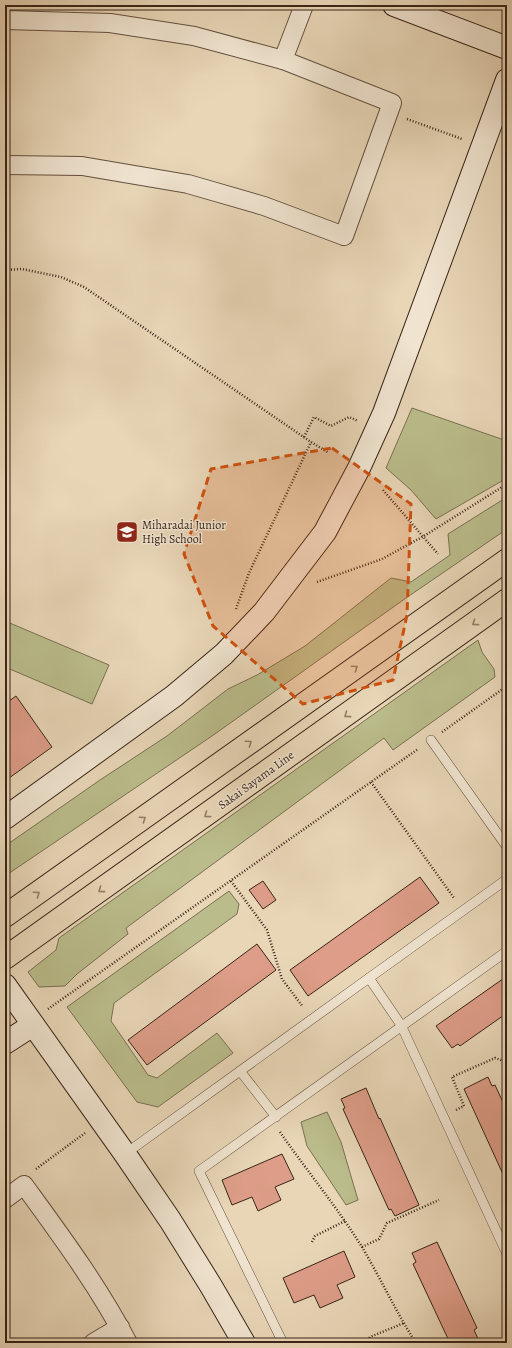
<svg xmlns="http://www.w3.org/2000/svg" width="512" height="1348" viewBox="0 0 512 1348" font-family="Alegreya,serif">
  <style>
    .green { fill: #babc8b; stroke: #7a7051 }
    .building { fill: #dd9d88; stroke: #392517 }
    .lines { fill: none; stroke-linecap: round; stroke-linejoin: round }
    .lane-casing { stroke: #65513f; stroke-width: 10 }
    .street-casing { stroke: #65513f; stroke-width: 20 }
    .secondary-casing { stroke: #392517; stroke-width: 24 }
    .primary-casing { stroke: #392517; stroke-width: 24 }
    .path { stroke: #392517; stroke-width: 2.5; stroke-dasharray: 1 2; stroke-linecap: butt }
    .lane { stroke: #f0e4d0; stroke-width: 9 }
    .street { stroke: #f0e4d0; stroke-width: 18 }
    .secondary { stroke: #f0e4d0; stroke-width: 22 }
    .primary { stroke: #e8d6b7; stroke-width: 22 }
    .oneway { stroke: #907e67 }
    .marked { fill: #ce510e; fill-opacity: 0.2; stroke: #ce510e; stroke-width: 3; stroke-dasharray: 8 5; stroke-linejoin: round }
    .labels { text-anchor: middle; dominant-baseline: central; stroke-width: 3; stroke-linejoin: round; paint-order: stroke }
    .poi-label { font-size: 12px; fill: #392517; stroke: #f0e4d0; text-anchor: start }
    .street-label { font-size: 12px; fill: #392517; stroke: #f0e4d0 }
  </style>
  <rect width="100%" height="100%" fill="#e8d6b7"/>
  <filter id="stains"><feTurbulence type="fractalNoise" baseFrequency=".005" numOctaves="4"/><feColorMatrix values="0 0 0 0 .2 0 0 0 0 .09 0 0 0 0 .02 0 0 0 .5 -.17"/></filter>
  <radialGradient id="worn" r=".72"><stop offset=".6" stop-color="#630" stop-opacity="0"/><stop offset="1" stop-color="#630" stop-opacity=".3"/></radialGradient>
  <g class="green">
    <path d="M412 408 507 441V478L436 519 411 490 386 468Z"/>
    <path d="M507 497V529L406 598 212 736 5 876V846L100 780 167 736 228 689 257 675 305 646 391 578 411 582 450 555 448 534Z"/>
    <path d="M5 621 109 665 92 704 5 667Z"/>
    <path d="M478 640 482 652 494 669 495 677 393 750 384 738 126 928 128 934 77 974 65 986 39 987 28 972 56 950 59 938Z"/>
    <path d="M229 891 239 904 237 914 114 1003 111 1021 148 1075 157 1078 217 1033 233 1053 158 1107 137 1102 67 1007Z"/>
    <path d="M327 1112 341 1142 358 1200 346 1205 307 1146 301 1122Z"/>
  </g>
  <g class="building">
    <path d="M16 696 52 747 5 781V704Z"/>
    <path d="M420 877 439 903 308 996 290 970Z"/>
    <path d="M263 881 276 900 263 909 249 890Z"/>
    <path d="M257 944 276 970 147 1065 128 1040Z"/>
    <path d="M507 976V1013L460 1046 458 1044 452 1048 436 1026Z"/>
    <path d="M488 1077 492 1086 495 1085 507 1111V1183L464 1089Z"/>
    <path d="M366 1088 379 1119 380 1118 419 1205 395 1216 391 1209 389 1210 343 1109 345 1108 341 1099Z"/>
    <path d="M282 1154 294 1179 275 1187 281 1200 258 1211 252 1197 232 1205 222 1180Z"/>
    <path d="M437 1242 477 1328 474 1330 480 1343H450L413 1264 416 1262 412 1253Z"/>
    <path d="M344 1251 355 1277 337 1285 343 1298 320 1308 314 1295 294 1303 283 1278Z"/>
  </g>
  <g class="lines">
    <g class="lane-casing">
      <g id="lane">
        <path d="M431 740 507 847"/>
        <path d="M369 978 401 1025 507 1254"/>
        <path d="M240 1071 276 1117"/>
        <path d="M125 1154 369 978 507 879"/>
        <path d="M283 1343 199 1171 507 951"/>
      </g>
    </g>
    <g class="street-casing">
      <g id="street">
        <path d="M5 20 110 23 194 36 283 60 392 103 344 236 264 206 188 184 82 166 5 165"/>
        <path d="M283 60 304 5"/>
        <path d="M5 1199 24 1185C61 1236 99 1287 128 1343"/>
        <path d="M93 1343 120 1327"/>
      </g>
    </g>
    <g class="secondary-casing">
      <g id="secondary">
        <path d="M394 5 507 48"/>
        <path d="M5 818 174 696 224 654 264 612 325 532 359 468 384 413 507 80"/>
        <path d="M5 985 125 1154 170 1220 211 1286 244 1343"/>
        <path d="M5 1043 33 1025"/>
      </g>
    </g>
    <g class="primary-casing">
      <g id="primary">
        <path d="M5 916 507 560"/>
        <path d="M5 958 507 600"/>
      </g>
    </g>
    <g class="path">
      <path d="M407 119 462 139"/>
      <path d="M5 270 22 269 61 277 84 287 311 442 329 453"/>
      <path d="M304 437 314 417 331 426 349 417 358 421"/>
      <path d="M383 490 438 554"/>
      <path d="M317 582 382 559 424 536 507 484"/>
      <path d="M236 609 249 573 311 442"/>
      <path d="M504 648 507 652"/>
      <path d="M442 732 507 686"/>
      <path d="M371 782 454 898"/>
      <path d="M231 881 267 930 282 979 303 1007"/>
      <path d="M48 1009 418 749"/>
      <path d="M456 1110 464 1106 452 1077 495 1058 507 1062"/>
      <path d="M280 1132C307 1171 337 1207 362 1247 381 1279 396 1312 416 1343"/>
      <path d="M36 1169 85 1133"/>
      <path d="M312 1242 315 1236 345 1221"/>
      <path d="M362 1247 379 1239 387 1223 439 1200"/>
      <path d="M366 1343 370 1337 404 1323"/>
    </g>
    <use href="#lane" class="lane"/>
    <use href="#street" class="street"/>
    <use href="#secondary" class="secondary"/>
    <use href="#primary" class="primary"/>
  </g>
  <defs><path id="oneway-chevron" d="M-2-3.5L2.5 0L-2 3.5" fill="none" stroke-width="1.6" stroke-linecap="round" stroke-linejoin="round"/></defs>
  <g class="oneway">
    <use href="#oneway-chevron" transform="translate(475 623) rotate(144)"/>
    <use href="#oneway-chevron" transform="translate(355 668) rotate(-35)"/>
    <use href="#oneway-chevron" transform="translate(347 715) rotate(144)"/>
    <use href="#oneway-chevron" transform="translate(249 743) rotate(-35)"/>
    <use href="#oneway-chevron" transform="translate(207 815) rotate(144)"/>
    <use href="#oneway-chevron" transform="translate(143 819) rotate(-35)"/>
    <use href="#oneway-chevron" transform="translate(101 890) rotate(144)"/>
    <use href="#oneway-chevron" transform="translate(37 894) rotate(-35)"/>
  </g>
  <path class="marked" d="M332 448 411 504 407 615 393 680 303 704 213 626 184 554 211 469Z"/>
  <defs>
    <g id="school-square" transform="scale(1.15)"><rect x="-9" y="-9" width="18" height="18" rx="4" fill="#8f2418" stroke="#f0e4d0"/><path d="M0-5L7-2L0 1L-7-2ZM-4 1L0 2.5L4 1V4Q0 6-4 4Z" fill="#fff"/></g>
  </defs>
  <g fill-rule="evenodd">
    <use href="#school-square" x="127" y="532"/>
  </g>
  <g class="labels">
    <g class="poi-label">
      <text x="142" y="525">Miharadai Junior<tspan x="142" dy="14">High School</tspan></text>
    </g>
    <g class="street-label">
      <text transform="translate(256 780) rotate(-36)">Sakai Sayama Line</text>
    </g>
  </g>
  <rect width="512" height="1348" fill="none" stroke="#e8d6b7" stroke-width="20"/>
  <rect x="6" y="6" width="500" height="1336" fill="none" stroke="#392517" stroke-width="2"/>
  <rect x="10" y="10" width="492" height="1328" fill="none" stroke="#392517"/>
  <rect width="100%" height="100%" filter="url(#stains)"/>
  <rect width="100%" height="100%" fill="url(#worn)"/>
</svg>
